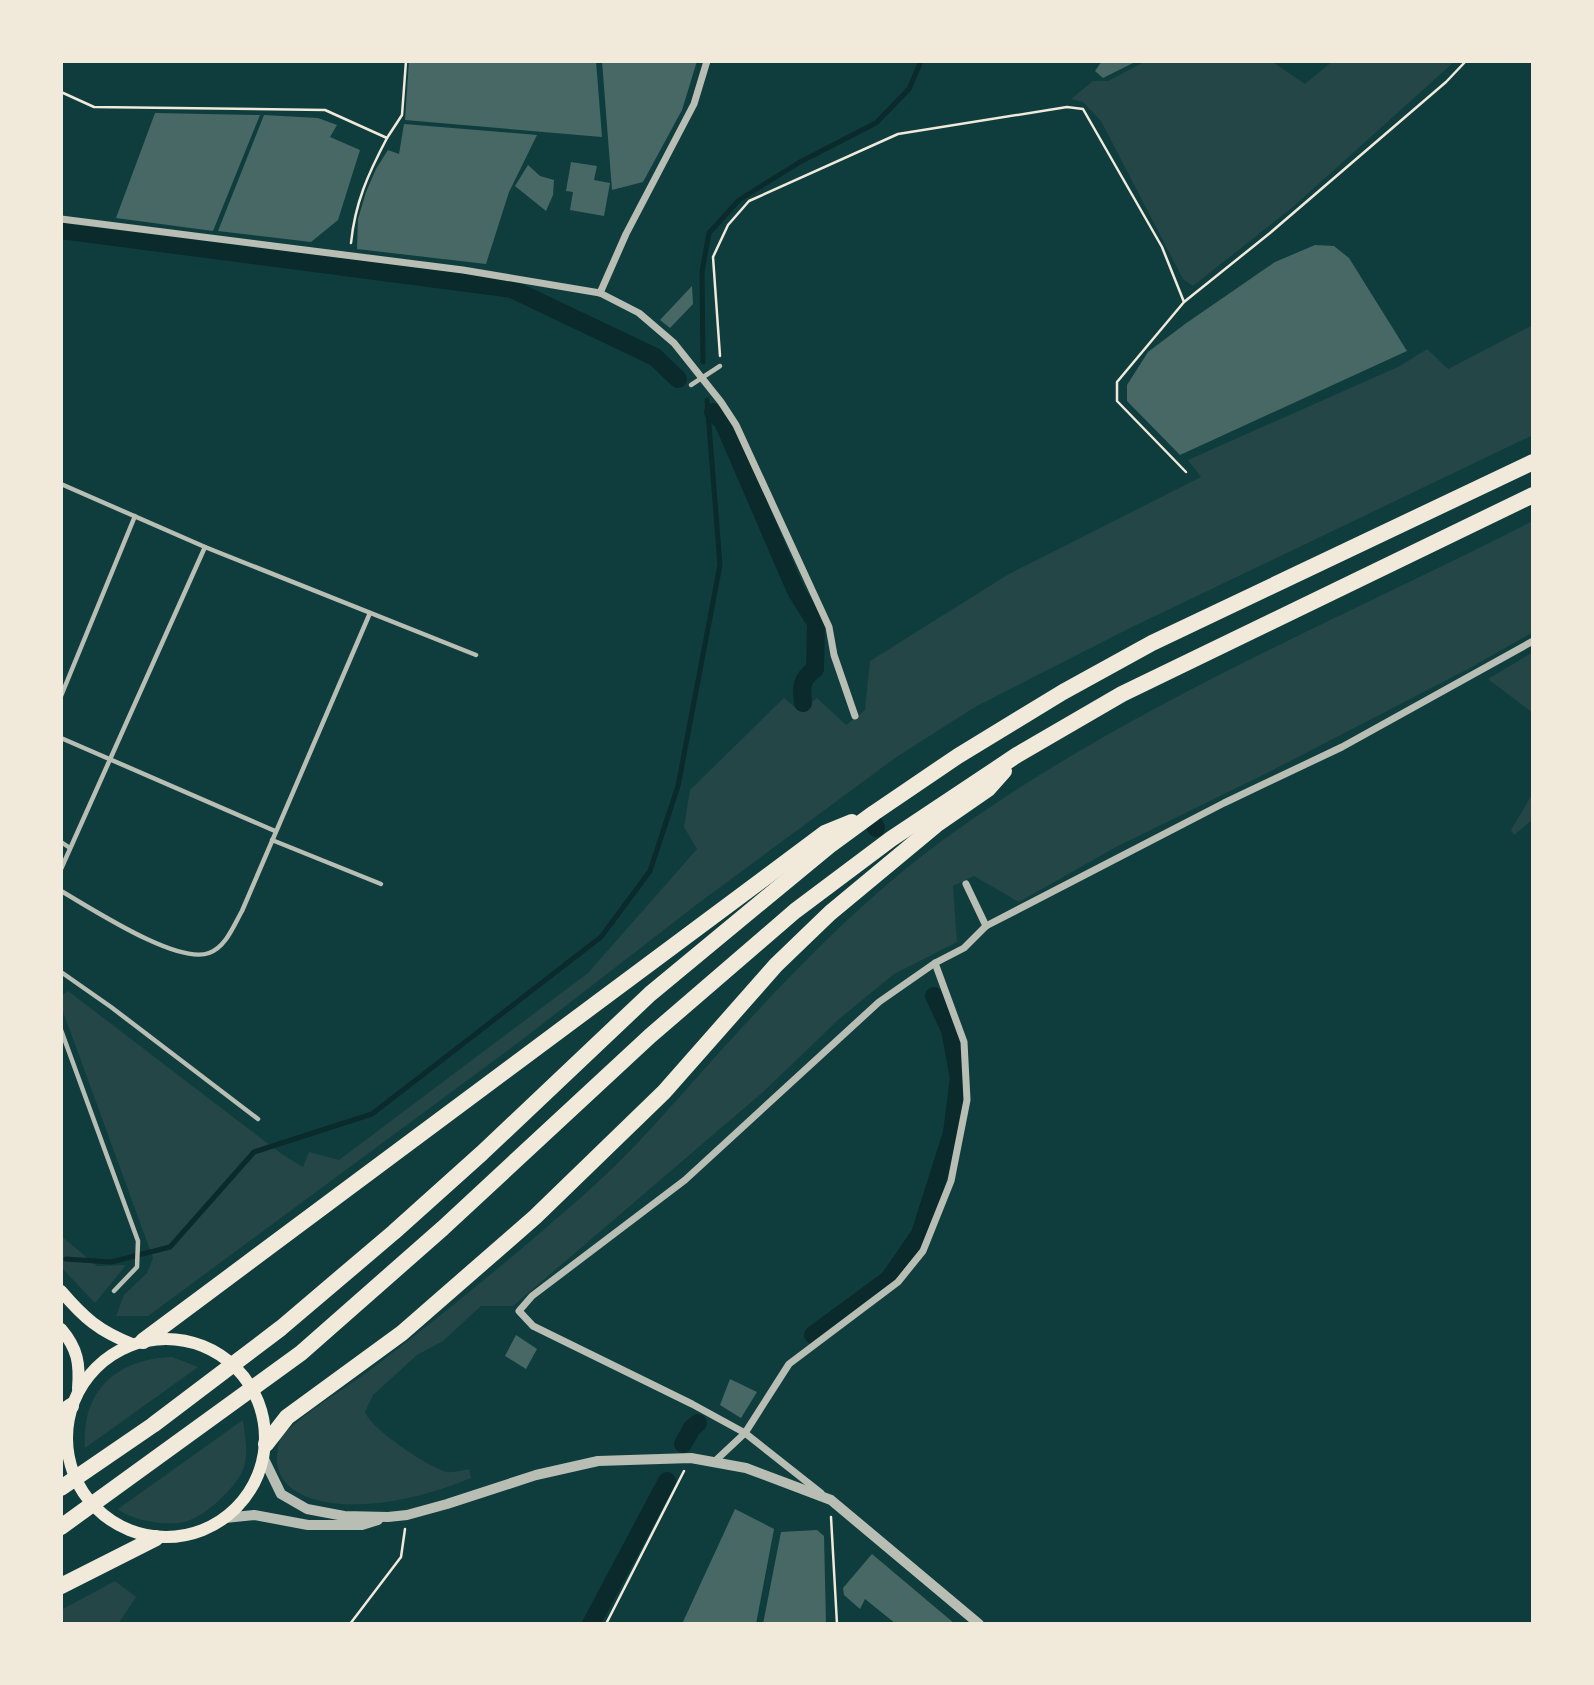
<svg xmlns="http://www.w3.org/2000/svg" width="1594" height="1685" viewBox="0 0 1594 1685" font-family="'PT Serif',serif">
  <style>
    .green { fill: #244646 }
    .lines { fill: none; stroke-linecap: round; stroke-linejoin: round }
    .stream { stroke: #0a2a2b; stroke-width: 5 }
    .canal { stroke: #0a2a2b; stroke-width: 18 }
    .building { fill: #486865 }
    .path { stroke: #f1e9da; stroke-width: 2.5 }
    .service { stroke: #b8beb3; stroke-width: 4.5 }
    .minor { stroke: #b8beb3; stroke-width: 7 }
    .tertiary { stroke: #b8beb3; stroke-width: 10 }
    .secondary { stroke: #f1e9da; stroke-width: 12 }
    .motorway { stroke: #f1e9da; stroke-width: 16 }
  </style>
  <rect width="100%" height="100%" fill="#0f3d3e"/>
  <g class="green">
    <path d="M1146 61H1275L1274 63 1305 84 1333 61H1455L1294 206 1193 286 1183 279 1101 121 1083 102 1071 99 1093 81H1108Z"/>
    <path d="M1533 325V435L1130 628 975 707 895 758 696 905 519 1042 148 1316H116L124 1295 147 1273 153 1258 61 1006V996L68 991 283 1155 303 1167 309 1152 339 1160 588 973 697 849 684 827 690 790 784 698 799 711 817 698 846 725 865 710 870 661 1009 574 1201 477 1188 460 1400 366 1427 349 1448 369Z"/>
    <path d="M1533 521V632L1468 669 1269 772 1116 847 1019 902 974 876 953 886 957 942 894 974 839 1019 763 1092 513 1306H481L443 1341 417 1355 373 1395 365 1412C371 1429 428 1467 447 1472 453 1473 463 1470 469 1469L471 1478C437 1492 402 1502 365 1504 335 1506 280 1501 277 1461 277 1454 278 1441 282 1435 286 1430 292 1427 296 1423 319 1403 346 1388 370 1370 423 1330 475 1288 526 1245 560 1216 595 1186 627 1154 665 1115 700 1073 737 1033 804 960 876 887 957 830 1135 703 1339 620 1533 521Z"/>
    <path d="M1533 652V713L1488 679Z"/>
    <path d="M1533 793V819L1514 835 1511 830Z"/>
    <path d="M61 1236 97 1266 126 1265 95 1303 61 1267Z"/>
    <path d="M172 1357 198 1367 85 1448C81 1390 117 1359 172 1357Z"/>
    <path d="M243 1420C245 1437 250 1458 241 1474 233 1489 207 1514 190 1520 173 1528 132 1521 118 1509Z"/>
    <path d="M115 1581 136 1597 118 1624H61V1610Z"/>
  </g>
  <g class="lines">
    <g class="stream">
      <path d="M703 362 702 272 709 233 739 200 800 162 876 123 909 89 921 61"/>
      <path d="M66 1259 111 1262 170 1247 254 1152 372 1114 601 937 650 871 678 786 720 565 707 400"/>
    </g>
    <g class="canal">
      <path d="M61 230 512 289 655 357 678 379"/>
      <path d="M713 412 723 422 796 591 816 623 815 669C801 679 801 687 803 703"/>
      <path d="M875 825 876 828"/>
      <path d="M813 1335 889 1279 920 1234 952 1133 959 1078 950 1030 934 996"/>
      <path d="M683 1444 692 1428 698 1423"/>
      <path d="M591 1624 667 1481"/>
    </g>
  </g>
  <g class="building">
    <path d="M409 61H596L602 137 405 120Z"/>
    <path d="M602 61H697L682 110 643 182 612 190Z"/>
    <path d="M1102 61H1137L1103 78 1095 71Z"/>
    <path d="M155 113 260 115 213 231 116 218Z"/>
    <path d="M264 115 318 118 337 125 330 137 360 150 338 220 311 242 218 231Z"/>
    <path d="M404 124 537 135 509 192 486 264 357 249 358 219 366 192 376 169 388 150 399 154Z"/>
    <path d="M571 162 597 166 594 180 610 183 604 216 570 210 573 192 566 191Z"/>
    <path d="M528 165 540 176 554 180 553 195 546 211 515 186Z"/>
    <path d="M1315 245 1334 246 1349 258 1407 351 1180 455 1127 401V385L1148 352 1185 324 1275 262Z"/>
    <path d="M692 286 693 304 670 328 660 320Z"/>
    <path d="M516 1335 537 1349 526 1369 505 1356Z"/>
    <path d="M730 1379 757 1392 741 1418 720 1405Z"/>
    <path d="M735 1509 774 1529 756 1624H682Z"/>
    <path d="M817 1530 824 1536 826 1624H763L781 1532Z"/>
    <path d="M872 1554 955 1624H896L865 1599 860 1609 844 1595 843 1588Z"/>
  </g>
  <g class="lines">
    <g class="path">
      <path d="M61 92 94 107 325 110 387 138 402 115 406 61"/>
      <path d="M351 243C355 203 368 174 387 138"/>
      <path d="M1184 302 1117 382V401L1186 472"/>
      <path d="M720 356 713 257 728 225 749 201 898 134 1067 107 1083 109 1162 247 1184 302 1270 233 1446 82 1466 61"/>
      <path d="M831 1517 837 1624"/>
      <path d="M350 1624 401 1557 405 1529"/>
      <path d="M606 1624 684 1471"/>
    </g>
    <g class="service">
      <path d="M691 385 720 366"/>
      <path d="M61 484 205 547"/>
      <path d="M61 696 135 516"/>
      <path d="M61 738 275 831"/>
      <path d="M272 840 381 884"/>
      <path d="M61 842 70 848"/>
      <path d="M61 869 205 547 476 655"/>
      <path d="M61 891C91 908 177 965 209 953 226 947 234 925 242 911L370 613"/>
      <path d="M61 972 111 1007 258 1119"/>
      <path d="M61 1030 138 1241 137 1267 114 1291"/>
    </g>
    <g class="minor">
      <path d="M61 219 463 270 600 293 639 313 674 343 721 402 736 425 829 627 834 655 855 716"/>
      <path d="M600 293 626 234 694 104 707 61"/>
      <path d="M966 884 986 926"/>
      <path d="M714 1462 745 1433 789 1364 898 1282 923 1251 951 1181 967 1100 964 1042 935 963 964 948 986 926 1224 803 1342 747 1533 641"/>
      <path d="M821 1493 745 1433 692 1404 533 1326 519 1311 532 1296 685 1180 879 1002 935 963"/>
    </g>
    <g class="tertiary">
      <path d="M264 1459 281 1494 307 1509 344 1516 388 1517 407 1515 447 1504 536 1475 598 1461 691 1458 746 1468 831 1500 979 1624"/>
      <path d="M225 1518 254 1515 308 1525H362L378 1520"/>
    </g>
    <g class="secondary">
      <path d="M61 1291C84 1318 99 1331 132 1344"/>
      <path d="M61 1329C78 1349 80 1364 78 1389"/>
      <circle cx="166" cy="1438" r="99"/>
    </g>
    <g class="motorway">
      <path d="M143 1341 825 833 852 822"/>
      <path d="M61 1413 71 1406"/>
      <path d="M266 1444 287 1417 402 1333 535 1217 664 1092 776 965 830 913 936 825 988 789 1004 771"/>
      <path d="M61 1488 153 1425 281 1328 394 1232 482 1153 650 994 829 846 874 813 958 756 1063 692 1152 643 1533 462"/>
      <path d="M61 1527 301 1353 443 1228 650 1036 795 911 891 839 1017 755 1122 694 1533 495"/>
      <path d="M61 1586 156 1538"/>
    </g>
  </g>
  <rect width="1594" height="1685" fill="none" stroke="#f1e9da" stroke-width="126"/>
</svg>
